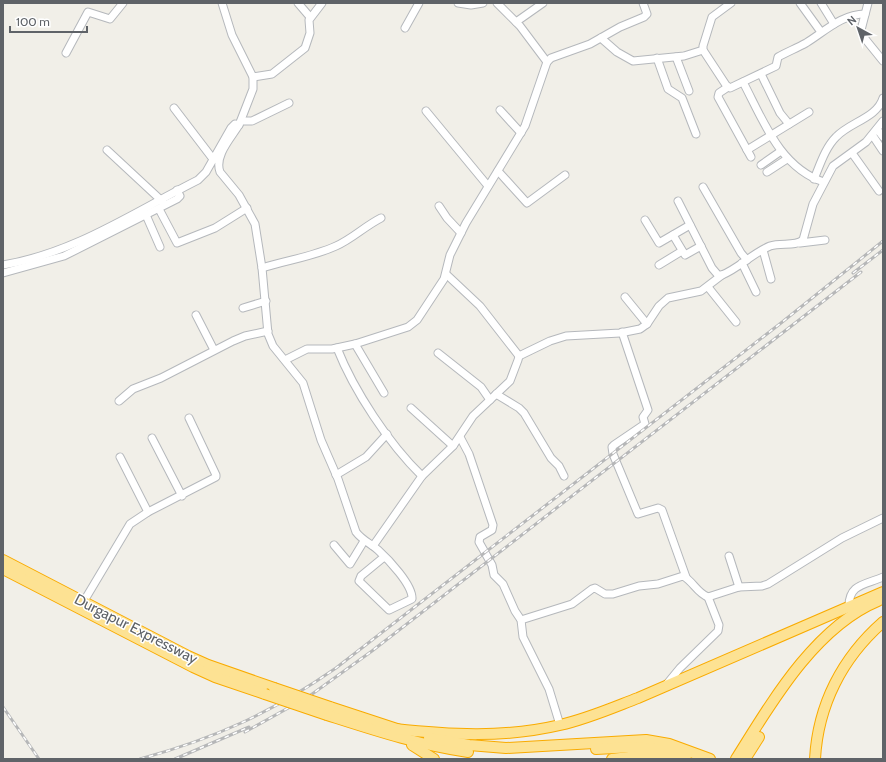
<svg xmlns="http://www.w3.org/2000/svg" width="886" height="762" viewBox="0 0 886 762" font-family="Cabin,sans-serif">
  <style>
    .lines { fill: none; stroke-linecap: round; stroke-linejoin: round }
    .minor-casing { stroke: #b5b8bc; stroke-width: 9 }
    .highway-casing { stroke: #f9ab00; stroke-width: 12 }
    .minor { stroke: #fff; stroke-width: 7 }
    .highway { stroke: #fde293; stroke-width: 10 }
    .rail-casing { stroke: #b6b7b8; stroke-width: 3 }
    .rail { stroke: #fff; stroke-width: 1.5; stroke-dasharray: 4.5; stroke-linecap: butt }
    .highway-bridge-casing { stroke: #f9ab00; stroke-width: 12; stroke-linecap: butt }
    .highway-bridge { stroke: #fde293; stroke-width: 10 }
    .labels { text-anchor: middle; dominant-baseline: central; stroke-width: 3; stroke-linejoin: round; paint-order: stroke }
    .street-label { font-size: 15px; fill: #5f6368; stroke: #fff }
  </style>
  <rect width="100%" height="100%" fill="#f1efe8"/>
  <g class="lines">
    <g class="minor-casing">
      <g id="minor">
        <path d="M222 3 232 35 253 77V89L239 125"/>
        <path d="M298 3 310 17"/>
        <path d="M458 3 471 5 483 3"/>
        <path d="M497 3 520 26 547 62"/>
        <path d="M731 3 712 17 703 46V50L726 85 730 88 774 67 776 66 778 57C787 52 797 48 806 43 824 32 842 14 865 14"/>
        <path d="M800 3 821 32"/>
        <path d="M821 3 834 24"/>
        <path d="M868 3 861 30 866 40 883 61"/>
        <path d="M516 22 543 3"/>
        <path d="M405 28 419 3"/>
        <path d="M601 38 617 52 633 61 684 56 703 50"/>
        <path d="M66 53 88 12 110 19 123 3"/>
        <path d="M676 57 689 91"/>
        <path d="M657 58 668 89 682 98 696 134"/>
        <path d="M761 74 780 113 789 124"/>
        <path d="M253 77 272 74 305 48 310 33 309 20 322 3"/>
        <path d="M743 82C763 120 780 168 824 182"/>
        <path d="M728 87 719 93 718 97 751 157"/>
        <path d="M174 108 213 159"/>
        <path d="M500 110 521 133"/>
        <path d="M426 111 488 186"/>
        <path d="M241 121H252L289 103"/>
        <path d="M877 129 883 137"/>
        <path d="M873 136 883 151"/>
        <path d="M107 150 163 202"/>
        <path d="M747 150 809 112"/>
        <path d="M852 153 879 191"/>
        <path d="M761 165 781 151"/>
        <path d="M498 171 527 203 565 175"/>
        <path d="M767 172 787 159"/>
        <path d="M814 179C820 165 825 148 836 137 850 122 877 118 883 98"/>
        <path d="M703 187 741 253 747 260"/>
        <path d="M678 201 712 268 718 275H722C739 268 753 253 770 246 781 242 795 247 803 240L813 204 833 166 866 142 883 121"/>
        <path d="M439 206 447 218 461 233"/>
        <path d="M159 209 177 243 215 228 247 208"/>
        <path d="M146 215 160 247"/>
        <path d="M645 220 659 243 690 225"/>
        <path d="M673 235 685 255 701 246"/>
        <path d="M800 243 825 240"/>
        <path d="M763 250 771 279"/>
        <path d="M742 263 756 292"/>
        <path d="M3 265C75 253 134 212 198 180L206 172 231 128 235 124 239 125C231 138 214 156 220 172L239 195 255 224 262 268 268 334 273 346 303 383 321 440 338 479 356 532C362 540 370 543 378 550 388 559 413 585 412 599L389 610 359 581 361 576 384 557"/>
        <path d="M659 265 682 251"/>
        <path d="M262 268C287 260 312 257 336 246 352 239 365 226 381 218"/>
        <path d="M3 273 64 256 177 199 180 196 177 190"/>
        <path d="M708 287 736 322"/>
        <path d="M625 297 647 324"/>
        <path d="M243 308 266 301"/>
        <path d="M196 315 214 350"/>
        <path d="M622 332 648 410 643 417 645 424 614 445 612 447 613 454 638 514 658 508 662 510 686 577"/>
        <path d="M355 344 384 393"/>
        <path d="M337 348C354 391 389 444 422 476"/>
        <path d="M438 353 481 387 490 400"/>
        <path d="M519 356 550 341 566 336 620 333 640 329 647 324 659 306 668 298 701 291 722 275"/>
        <path d="M285 360 307 349H332L355 344 408 327 417 320 444 279 450 255 466 223 525 126 547 62 551 58 590 44 620 27 644 17 647 14 643 3"/>
        <path d="M496 394 519 408 524 413 551 458 559 466 564 476"/>
        <path d="M119 401 133 389 161 378 233 341 245 336 268 331"/>
        <path d="M411 408 453 446"/>
        <path d="M460 437 469 454 493 525 492 530 480 537 479 542 492 565 494 575 503 584 515 611 521 620 523 637 549 689 560 725"/>
        <path d="M152 438 182 496"/>
        <path d="M120 457 148 512"/>
        <path d="M336 475 366 457 387 434"/>
        <path d="M334 545 350 564 364 541"/>
        <path d="M373 546 422 476 453 446 473 416 510 381 518 360 519 356 480 306 446 274"/>
        <path d="M729 556 739 587"/>
        <path d="M84 601 130 524 148 512 216 477V475L189 418"/>
        <path d="M849 606C849 584 865 585 883 577"/>
        <path d="M521 620 572 604 592 589 595 588 605 594H613L639 586 658 584 683 576C693 581 697 593 708 597L739 587 762 586 768 584 842 538 883 518"/>
        <path d="M666 685 680 668 718 631 719 625 708 597"/>
      </g>
    </g>
    <g class="highway-casing">
      <g id="highway">
        <path d="M3 560 188 656 208 665 274 688"/>
        <path d="M3 569 193 667 215 677 265 694"/>
        <path d="M330 707 400 730"/>
        <path d="M327 715C374 730 419 745 468 752"/>
        <path d="M395 729C450 735 505 738 560 725 587 719 612 708 638 698L883 592"/>
        <path d="M429 738 469 745 506 748 646 740 669 744 710 759"/>
        <path d="M412 745 434 759"/>
        <path d="M596 749 633 747 656 749 686 759"/>
        <path d="M612 759 638 756H670"/>
        <path d="M736 759C771 703 815 627 878 601"/>
        <path d="M745 759 759 737"/>
        <path d="M815 759C818 705 842 658 883 622"/>
      </g>
    </g>
    <use href="#minor" class="minor"/>
    <use href="#highway" class="highway"/>
    <g class="rail-casing">
      <g id="rail">
        <path d="M853 273 883 250"/>
        <path d="M3 707 39 759"/>
        <path d="M245 732 308 697 372 651 861 272"/>
        <path d="M140 759C216 738 271 713 336 668L781 323 883 241"/>
        <path d="M175 759 249 727"/>
      </g>
    </g>
    <use href="#rail" class="rail"/>
    <g class="highway-bridge-casing">
      <g id="highway-bridge">
        <path d="M274 688 330 707"/>
        <path d="M265 694 327 715"/>
      </g>
    </g>
    <use href="#highway-bridge" class="highway-bridge"/>
  </g>
  <g class="labels">
    <g class="street-label">
      <text transform="translate(136 629) rotate(27)">Durgapur Expressway</text>
    </g>
  </g>
  <rect width="886" height="762" fill="none" stroke="#5f6368" stroke-width="8"/>
  <g transform="translate(858 28) rotate(320)" stroke="#ffffff" stroke-width="3" paint-order="stroke">
  <path d="M0-3L7 15L0 10L-7 15Z" fill="#5f6368"/>
  <text y="-6" font-size="11" font-weight="bold" text-anchor="middle" fill="#5f6368">N</text>
  </g>
  <path d="M10 26v6h77v-6" fill="none" stroke="#5f6368" stroke-width="2"/>
  <text x="16" y="26" font-size="12" fill="#5f6368" stroke="#ffffff" stroke-width="3" paint-order="stroke">100 m</text>
</svg>
